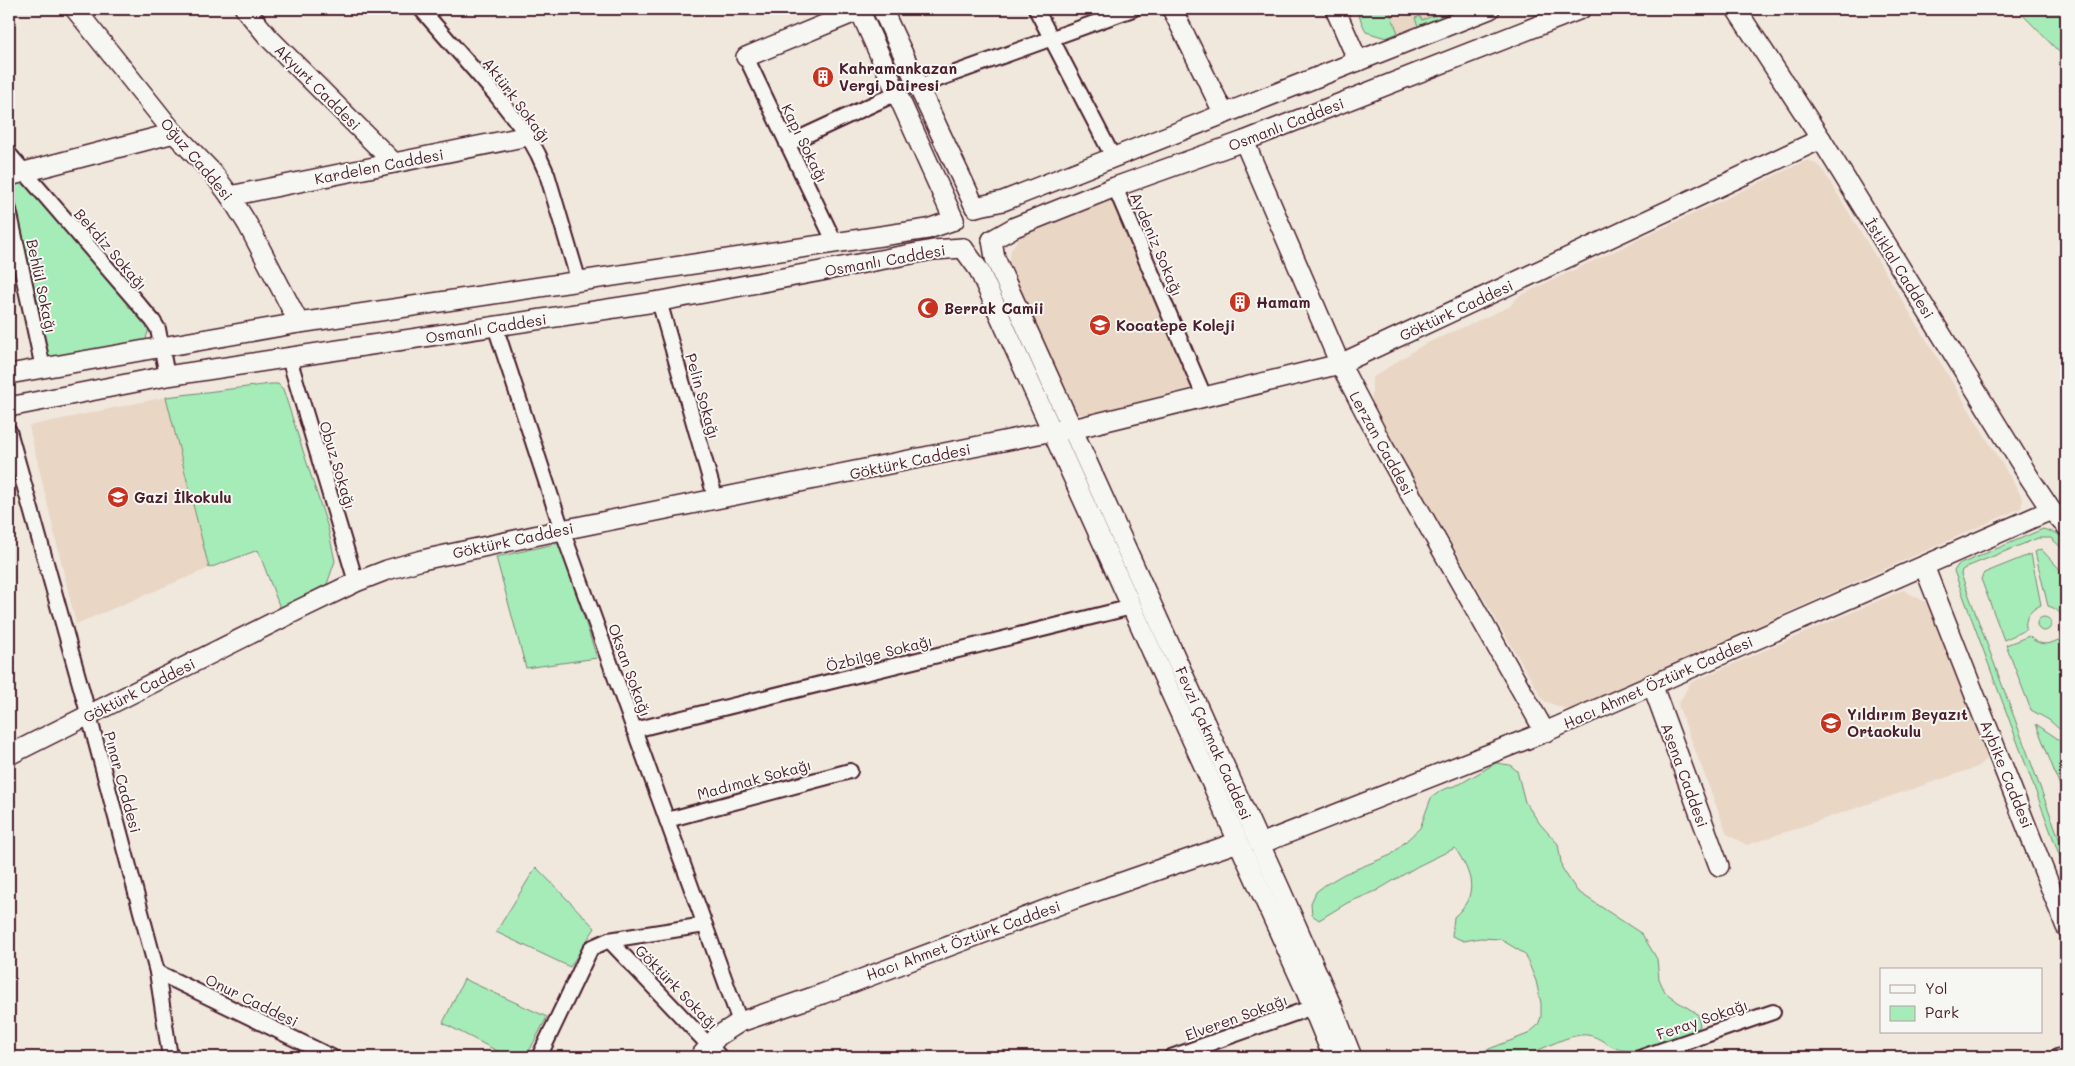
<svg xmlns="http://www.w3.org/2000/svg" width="2075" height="1066" viewBox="0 0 2075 1066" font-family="Mali,sans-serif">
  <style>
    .built { fill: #e9d6c4 }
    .green { fill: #a5ecb8; stroke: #788672 }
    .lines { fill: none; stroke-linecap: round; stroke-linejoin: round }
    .street-casing { stroke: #4a1f2b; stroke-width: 18 }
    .secondary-casing { stroke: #4a1f2b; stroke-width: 22 }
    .street { stroke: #f6f6f2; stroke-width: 14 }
    .secondary { stroke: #f6f6f2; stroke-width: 19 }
    .labels { text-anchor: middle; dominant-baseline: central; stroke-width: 4; stroke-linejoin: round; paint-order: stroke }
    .poi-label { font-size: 15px; font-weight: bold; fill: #4a1f2b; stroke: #f6f6f2; text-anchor: start }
    .street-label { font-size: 15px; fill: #4a1f2b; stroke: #f6f6f2 }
  </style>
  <rect width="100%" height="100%" fill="#f0e7dd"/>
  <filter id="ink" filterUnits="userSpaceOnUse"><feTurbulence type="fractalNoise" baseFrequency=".02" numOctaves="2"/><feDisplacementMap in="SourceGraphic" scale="10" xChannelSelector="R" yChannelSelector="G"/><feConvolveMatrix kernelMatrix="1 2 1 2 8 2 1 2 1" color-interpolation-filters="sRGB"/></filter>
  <g filter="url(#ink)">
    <g class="built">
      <path d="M1356 9H1462L1386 38 1366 32Z"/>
      <path d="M1808 160 1821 167 2004 467 2023 499 2021 508 1569 710 1544 701 1372 408V378L1423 345 1509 307 1519 296Z"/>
      <path d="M1111 196 1191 388 1086 415 1077 413 1071 409 1009 262 1011 250 1019 237Z"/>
      <path d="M166 397 209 568 76 624 29 426Z"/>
      <path d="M1903 590 1931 605 1984 741 1988 757 1977 767 1747 845 1727 834 1678 705 1690 683Z"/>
    </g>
    <g class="green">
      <path d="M1356 9H1389L1398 33 1386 38 1366 32Z"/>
      <path d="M1451 9H1462L1418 26 1415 18 1420 16 1422 20Z"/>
      <path d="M2017 9H2066V59Z"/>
      <path d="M24 181 145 322 149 328 145 342 49 362 12 184Z"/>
      <path d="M271 384H278L283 389 328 528 335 561 327 584 280 608 258 550 209 568 166 397Z"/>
      <path d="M2043 529 2056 533 2065 540 2066 552 2051 538H2038L1969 566 1962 570 1961 574 2066 857V873L1954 571 1958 565Z"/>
      <path d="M560 543 597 658 526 668 496 557Z"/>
      <path d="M2041 549 2066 576V639L2061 635C2067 621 2062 610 2048 606L2035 552Z"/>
      <path d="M2031 554 2041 605C2030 610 2024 618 2026 630L2004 640 1981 579 1984 573Z"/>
      <circle cx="2044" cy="624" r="7"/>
      <path d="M2029 636C2037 645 2047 646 2058 640L2066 646V735L2049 720 2031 710 2006 645Z"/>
      <path d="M2036 724 2058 739 2066 748V787L2060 786Z"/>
      <path d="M1496 763 1510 765 1517 771 1525 802 1540 824 1558 844 1562 868 1577 891 1642 934 1657 959 1659 979 1665 992 1678 1002 1698 1014 1700 1026C1687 1040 1637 1055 1618 1049 1604 1044 1596 1033 1580 1035 1558 1038 1539 1053 1518 1057 1503 1060 1484 1057 1468 1057L1528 1034 1538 1025 1541 1017V1003L1536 981 1525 954 1500 939 1480 938 1464 941 1452 936 1454 917C1480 894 1472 874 1455 848L1418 866 1376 891 1347 903 1319 920 1312 915 1311 903 1316 892 1325 885 1344 874 1391 855 1420 828 1431 798 1442 790 1460 784Z"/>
      <path d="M536 867 595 928 570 967 496 932Z"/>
      <path d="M464 979 547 1017 526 1057H509L443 1023Z"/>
    </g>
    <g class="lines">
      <g class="street-casing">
        <g id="street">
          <path d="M421 9 496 95 528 136 538 154 547 174 579 282"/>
          <path d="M1036 9 1113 157"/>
          <path d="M746 57 835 243"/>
          <path d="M919 86 1133 9"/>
          <path d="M787 144 897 93"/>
          <path d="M9 154 153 321 158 329 167 376"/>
          <path d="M1115 187 1204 396"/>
          <path d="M9 210 43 368"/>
          <path d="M659 301 716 500"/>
          <path d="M495 326 562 530 740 1022"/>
          <path d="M289 358 356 582"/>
          <path d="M9 431 89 716 157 972 170 1057"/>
          <path d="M634 730 1132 607"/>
          <path d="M667 820 850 771"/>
          <path d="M609 940 720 1057"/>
          <path d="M157 972 332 1057"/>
          <path d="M539 1057 591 948 609 940 705 925"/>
          <path d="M1171 1057 1313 1007"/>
          <path d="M1642 1057 1773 1012"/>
          <path d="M2057 1057 2066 1054"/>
        </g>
      </g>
      <g class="secondary-casing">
        <g id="secondary">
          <path d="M75 9 174 133 213 173 230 196 248 225 299 323"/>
          <path d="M245 9 269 38 394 163"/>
          <path d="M859 9 954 220"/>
          <path d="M882 9 975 207"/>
          <path d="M1172 9 1224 114"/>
          <path d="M1335 9 1358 61"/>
          <path d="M1736 9 1821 139 2031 480 2051 510 2066 526"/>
          <path d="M746 57 860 10"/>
          <path d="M1244 141 1340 364 1383 446 1545 732"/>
          <path d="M9 176 174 133"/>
          <path d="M230 196 528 136"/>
          <path d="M975 207 1003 201 1490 9"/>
          <path d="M992 240 995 258 1281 891 1333 1009 1352 1057"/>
          <path d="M992 240 1015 227 1115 187 1244 141 1581 9"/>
          <path d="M963 248 979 270 1305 989 1333 1057"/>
          <path d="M9 374 299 323 928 229 954 220"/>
          <path d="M9 407 167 376 661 301 933 250 963 248"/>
          <path d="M1924 566 2066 927"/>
          <path d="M1652 684 1719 866"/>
          <path d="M9 755 294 612 356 582 387 570 422 560 562 530 1053 431 1073 429 1340 364 1821 139"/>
          <path d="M1260 844 1545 732 2051 510"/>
          <path d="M700 1057 718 1036 740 1022 822 994 1074 899 1238 842"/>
        </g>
      </g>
      <use href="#street" class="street"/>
      <use href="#secondary" class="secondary"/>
    </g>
  </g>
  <defs>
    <g id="building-disc" transform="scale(1.125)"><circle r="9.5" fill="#c8321e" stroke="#f6f6f2"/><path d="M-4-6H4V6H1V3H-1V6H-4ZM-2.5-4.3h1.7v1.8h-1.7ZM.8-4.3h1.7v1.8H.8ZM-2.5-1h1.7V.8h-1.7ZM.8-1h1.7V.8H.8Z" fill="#fff"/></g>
    <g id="mosque-disc" transform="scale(1.125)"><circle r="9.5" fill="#c8321e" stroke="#f6f6f2"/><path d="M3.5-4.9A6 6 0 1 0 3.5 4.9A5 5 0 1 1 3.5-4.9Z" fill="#fff"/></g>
    <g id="school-disc" transform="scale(1.125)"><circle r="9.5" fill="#c8321e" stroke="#f6f6f2"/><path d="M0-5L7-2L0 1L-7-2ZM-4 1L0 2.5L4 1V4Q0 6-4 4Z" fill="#fff"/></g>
  </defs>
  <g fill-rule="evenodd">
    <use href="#building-disc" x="823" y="77"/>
    <use href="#building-disc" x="1240" y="302"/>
    <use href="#mosque-disc" x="928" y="308"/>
    <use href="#school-disc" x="1100" y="325"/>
    <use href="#school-disc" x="118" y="497"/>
    <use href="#school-disc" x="1831" y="723"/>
  </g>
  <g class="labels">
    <g class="poi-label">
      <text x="839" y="68">Kahramankazan<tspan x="839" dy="17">Vergi Dairesi</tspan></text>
      <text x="1256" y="302">Hamam</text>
      <text x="944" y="308">Berrak Camii</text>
      <text x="1116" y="325">Kocatepe Koleji</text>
      <text x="134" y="497">Gazi İlkokulu</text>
      <text x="1847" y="714">Yıldırım Beyazıt<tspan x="1847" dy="17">Ortaokulu</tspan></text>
    </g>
    <g class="street-label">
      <text transform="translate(318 87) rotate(45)">Akyurt Caddesi</text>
      <text transform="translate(517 100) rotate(53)">Aktürk Sokağı</text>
      <text transform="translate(1286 124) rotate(-21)">Osmanlı Caddesi</text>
      <text transform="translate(805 143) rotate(64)">Kapı Sokağı</text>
      <text transform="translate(197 159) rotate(50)">Oğuz Caddesi</text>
      <text transform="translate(379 166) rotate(-11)">Kardelen Caddesi</text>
      <text transform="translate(1157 244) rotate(67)">Aydeniz Sokağı</text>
      <text transform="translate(111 249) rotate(49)">Bekdiz Sokağı</text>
      <text transform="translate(885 260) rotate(-10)">Osmanlı Caddesi</text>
      <text transform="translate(1900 268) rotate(58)">İstiklal Caddesi</text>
      <text transform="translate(42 286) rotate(78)">Behlül Sokağı</text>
      <text transform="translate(1456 310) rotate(-25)">Göktürk Caddesi</text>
      <text transform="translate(486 328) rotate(-9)">Osmanlı Caddesi</text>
      <text transform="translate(703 396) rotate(74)">Pelin Sokağı</text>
      <text transform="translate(1382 443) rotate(61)">Lerzan Caddesi</text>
      <text transform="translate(910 461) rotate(-12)">Göktürk Caddesi</text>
      <text transform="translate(338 465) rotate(73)">Obuz Sokağı</text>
      <text transform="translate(513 540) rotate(-12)">Göktürk Caddesi</text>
      <text transform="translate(879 653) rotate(-14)">Özbilge Sokağı</text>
      <text transform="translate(630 670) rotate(70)">Oksan Sokağı</text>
      <text transform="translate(1658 682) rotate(-24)">Hacı Ahmet Öztürk Caddesi</text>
      <text transform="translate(139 690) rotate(-27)">Göktürk Caddesi</text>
      <text transform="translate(1214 743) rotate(66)">Fevzi Çakmak Caddesi</text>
      <text transform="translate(2007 774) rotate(68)">Aybike Caddesi</text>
      <text transform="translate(1685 775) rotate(70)">Asena Caddesi</text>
      <text transform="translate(754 779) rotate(-15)">Madımak Sokağı</text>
      <text transform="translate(123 782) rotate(75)">Pınar Caddesi</text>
      <text transform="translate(963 940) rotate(-20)">Hacı Ahmet Öztürk Caddesi</text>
      <text transform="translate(677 987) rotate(46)">Göktürk Sokağı</text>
      <text transform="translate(252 1000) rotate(26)">Onur Caddesi</text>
      <text transform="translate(1236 1017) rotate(-20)">Elveren Sokağı</text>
      <text transform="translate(1702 1019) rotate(-19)">Feray Sokağı</text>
    </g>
  </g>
  <rect width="2075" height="1066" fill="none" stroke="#f6f6f2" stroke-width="30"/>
  <rect x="15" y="15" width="2045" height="1036" fill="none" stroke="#4a1f2b" stroke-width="2" filter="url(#ink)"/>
  <rect x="1880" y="968" width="162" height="65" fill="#f6f6f2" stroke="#b1a0a2"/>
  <rect x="1890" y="985" width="25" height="8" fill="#f6f6f2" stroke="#b1a0a2"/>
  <text x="1925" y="994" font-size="15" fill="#4a1f2b">Yol</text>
  <rect x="1890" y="1006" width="25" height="15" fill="#a5ecb8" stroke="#b1a0a2"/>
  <text x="1925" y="1018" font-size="15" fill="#4a1f2b">Park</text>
</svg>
